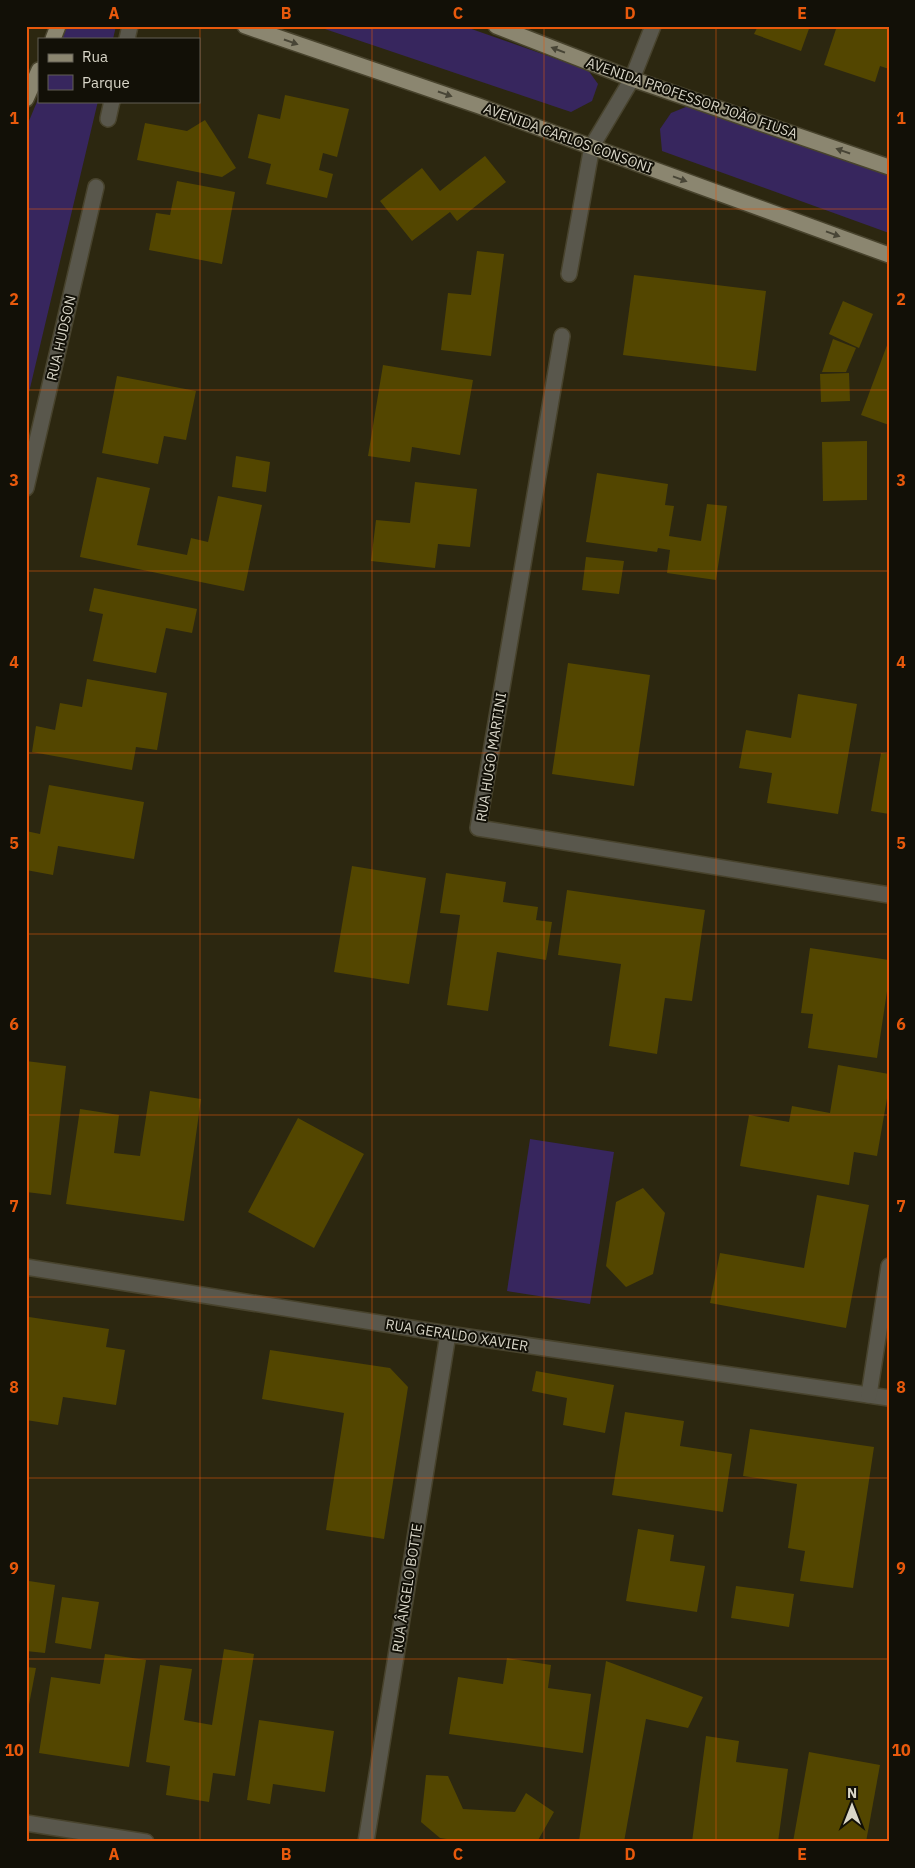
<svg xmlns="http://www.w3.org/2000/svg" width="915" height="1868" viewBox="0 0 915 1868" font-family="'IBM Plex Sans',sans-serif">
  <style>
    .green { fill: #37265e }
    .building { fill: #534600 }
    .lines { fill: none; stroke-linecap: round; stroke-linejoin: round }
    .minor-casing { stroke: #48432d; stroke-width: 18 }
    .major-casing { stroke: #48432d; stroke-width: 18 }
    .minor { stroke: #59574c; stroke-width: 15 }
    .major { stroke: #8b8670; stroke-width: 15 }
    .oneway { fill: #484536 }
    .grid { fill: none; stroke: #e8590c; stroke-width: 1; stroke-opacity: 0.55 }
    .labels { text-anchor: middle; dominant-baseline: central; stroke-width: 4; stroke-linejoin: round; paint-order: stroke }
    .street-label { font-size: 14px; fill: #d9d6c8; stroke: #121007 }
    .neatline { fill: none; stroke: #e8590c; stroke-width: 2 }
    .grid-label { font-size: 16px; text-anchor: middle; font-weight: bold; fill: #e8590c }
  </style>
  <rect width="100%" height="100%" fill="#2c2710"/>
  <g class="green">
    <path d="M67 26H116L113 39H62Z"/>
    <path d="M316 26H463L588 70 598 84 592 101 571 112Z"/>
    <path d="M39 97V101H98L26 405V128Z"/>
    <path d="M698 102 889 173V233L662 151 660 129 671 113Z"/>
    <path d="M530 1139 614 1152 590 1304 507 1291Z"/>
  </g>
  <g class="building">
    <path d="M758 26H810L801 51 754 34Z"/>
    <path d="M837 26H889V69L880 66 875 82 824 65Z"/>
    <path d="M285 95 349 109 337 157 323 153 319 170 333 174 327 198 266 184 271 164 248 158 258 114 280 119Z"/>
    <path d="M205 120 236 168 222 177 137 160 145 123 187 131Z"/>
    <path d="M485 156 506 182 457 221 450 212 412 241 380 201 422 168 440 191Z"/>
    <path d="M177 181 235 192 222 264 149 250 156 213 170 215Z"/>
    <path d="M477 251 504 254 491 356 441 350 448 293 471 295Z"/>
    <path d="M634 275 766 291 756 371 623 355Z"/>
    <path d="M843 301 873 314 859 348 829 334Z"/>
    <path d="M833 339 856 348 846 372H822Z"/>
    <path d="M889 340V425L861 415Z"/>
    <path d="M383 365 473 380 460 455 412 447 410 462 368 456Z"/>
    <path d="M849 373 850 401 821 402 820 374Z"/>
    <path d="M117 376 196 391 186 440 164 436 158 464 102 453Z"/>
    <path d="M867 441V500L823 501 822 442Z"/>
    <path d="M236 456 270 462 266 492 232 487Z"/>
    <path d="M597 473 668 484 665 505 674 506 669 536 701 541 707 504 727 506 716 580 667 573 670 550 658 548 657 552 586 542Z"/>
    <path d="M97 477 150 488 137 545 187 555 191 538 208 542 218 496 262 505 244 591 80 557Z"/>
    <path d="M415 482 477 489 470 547 438 544 435 568 371 561 376 520 410 523Z"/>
    <path d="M586 557 624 561 619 594 582 590Z"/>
    <path d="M94 588 197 609 192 633 166 628 156 673 93 661 103 614 89 611Z"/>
    <path d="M568 663 650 675 634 786 552 774Z"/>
    <path d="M87 679 167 693 157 750 136 747 132 770 32 752 36 726 55 730 60 703 82 707Z"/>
    <path d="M798 694 857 704 838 814 767 803 772 773 739 768 746 730 791 738Z"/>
    <path d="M881 753 889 754V814L871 811Z"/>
    <path d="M49 785 144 802 134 859 58 846 53 875 26 870V831L40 834Z"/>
    <path d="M352 866 426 878 409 984 334 972Z"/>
    <path d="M446 873 506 882 503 902 538 907 536 920 552 922 546 960 497 952 488 1011 447 1005 460 915 440 913Z"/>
    <path d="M567 890 705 910 692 1001 665 998 657 1054 609 1046 621 964 558 955Z"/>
    <path d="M810 948 889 960V978L877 1058 808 1048 813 1014 801 1013Z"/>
    <path d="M26 1061 66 1066 51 1195 26 1192Z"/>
    <path d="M838 1065 889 1074V1087L877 1156 854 1152 849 1185 740 1166 749 1115 789 1122 792 1106 830 1113Z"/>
    <path d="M150 1091 201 1099 184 1221 66 1204 80 1109 119 1115 114 1153 140 1156Z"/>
    <path d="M298 1118 364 1154 314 1248 248 1212Z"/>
    <path d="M643 1188 665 1213 653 1274 626 1287 606 1266 616 1202Z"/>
    <path d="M817 1195 869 1205 846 1328 710 1303 720 1253 804 1268Z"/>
    <path d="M29 1317 109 1329 106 1347 125 1350 116 1405 63 1397 58 1425 26 1420V1334Z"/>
    <path d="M270 1350 390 1368 408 1387 384 1539 326 1530 344 1413 262 1399Z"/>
    <path d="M536 1371 614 1385 605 1433 563 1425 567 1398 532 1391Z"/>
    <path d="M625 1412 684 1421 680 1446 732 1454 723 1512 612 1495Z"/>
    <path d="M750 1429 874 1447 853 1588 800 1581 805 1551 788 1548 797 1484 743 1476Z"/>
    <path d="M638 1529 674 1535 670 1561 705 1566 697 1612 626 1601Z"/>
    <path d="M29 1581 55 1585 45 1653 26 1651V1602Z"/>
    <path d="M736 1586 794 1594 789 1627 731 1618Z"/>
    <path d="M62 1597 99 1602 91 1649 55 1643Z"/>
    <path d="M224 1649 254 1654 235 1776 213 1773 209 1802 166 1795 170 1766 146 1762 160 1665 192 1669 184 1720 212 1725Z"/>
    <path d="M105 1654 146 1660 129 1767 39 1753 51 1677 100 1684Z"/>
    <path d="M507 1658 551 1665 548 1688 591 1694 583 1753 449 1734 458 1677 503 1684Z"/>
    <path d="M606 1661 703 1697 688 1728 646 1719 624 1842 579 1841Z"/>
    <path d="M26 1667 36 1668 27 1715H26Z"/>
    <path d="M259 1720 334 1731 325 1792 273 1784 270 1804 247 1800Z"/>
    <path d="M706 1736 739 1741 736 1762 788 1769 778 1842H692Z"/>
    <path d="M809 1752 880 1765 866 1842H793Z"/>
    <path d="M426 1775 448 1776 463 1809 515 1812 526 1793 554 1812 537 1842H466L440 1838 421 1822Z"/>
  </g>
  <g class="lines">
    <g class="minor-casing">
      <g id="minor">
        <path d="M127 39 130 26"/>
        <path d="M108 119 112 101"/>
        <path d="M569 274 592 146 632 79 653 26"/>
        <path d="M562 336 478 828 889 895"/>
        <path d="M26 488 96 187"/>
        <path d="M26 1267 448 1334 889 1398"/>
        <path d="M869 1395 889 1266"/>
        <path d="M26 1823 146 1842"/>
        <path d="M366 1842 448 1334"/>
      </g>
    </g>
    <g class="major-casing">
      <g id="major">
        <path d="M245 26 479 106 889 255"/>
        <path d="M496 26 632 79 889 167"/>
        <path d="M53 39 58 26"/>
        <path d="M26 99 39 70"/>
      </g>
    </g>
    <use href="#minor" class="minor"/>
    <use href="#major" class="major"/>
  </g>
  <defs><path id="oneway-solid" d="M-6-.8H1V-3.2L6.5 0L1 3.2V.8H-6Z" transform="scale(1.25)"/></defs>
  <g class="oneway">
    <use href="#oneway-solid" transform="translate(291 42) rotate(19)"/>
    <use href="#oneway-solid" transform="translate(558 50) rotate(-159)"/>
    <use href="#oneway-solid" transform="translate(445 94) rotate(19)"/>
    <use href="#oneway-solid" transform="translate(843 151) rotate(-161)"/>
    <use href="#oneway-solid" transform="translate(680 179) rotate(20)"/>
    <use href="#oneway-solid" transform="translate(833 234) rotate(20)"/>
  </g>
  <path class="grid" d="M200 26V1842M372 26V1842M544 26V1842M716 26V1842M26 209H889M26 390H889M26 571H889M26 753H889M26 934H889M26 1115H889M26 1297H889M26 1478H889M26 1659H889"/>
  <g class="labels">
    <g class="street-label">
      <text transform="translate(692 98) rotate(19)">AVENIDA PROFESSOR JOÃO FIUSA</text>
      <text transform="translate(568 138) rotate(20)">AVENIDA CARLOS CONSONI</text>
      <text transform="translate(61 338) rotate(-77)">RUA HUDSON</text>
      <text transform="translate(491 757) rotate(-81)">RUA HUGO MARTINI</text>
      <text transform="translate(457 1335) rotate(9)">RUA GERALDO XAVIER</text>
      <text transform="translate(407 1588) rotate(-81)">RUA ÂNGELO BOTTE</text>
    </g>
  </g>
  <rect width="915" height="1868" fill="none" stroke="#121007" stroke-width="55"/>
  <rect x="38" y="38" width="162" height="65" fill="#121007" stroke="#625f54"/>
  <rect x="48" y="54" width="25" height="8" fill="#8b8670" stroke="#625f54"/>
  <text x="82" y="62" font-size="15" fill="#d9d6c8">Rua</text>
  <rect x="48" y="75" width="25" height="15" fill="#37265e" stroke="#625f54"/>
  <text x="82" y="88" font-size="15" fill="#d9d6c8">Parque</text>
  <g transform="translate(852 1806)" stroke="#121007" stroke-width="4" paint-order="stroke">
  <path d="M0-4L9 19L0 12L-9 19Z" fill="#d9d6c8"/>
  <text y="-8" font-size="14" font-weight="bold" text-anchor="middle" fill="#d9d6c8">N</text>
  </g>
  <rect x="28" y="28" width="860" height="1812" class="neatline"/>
  <g class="grid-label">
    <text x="114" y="19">A</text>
    <text x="286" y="19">B</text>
    <text x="458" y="19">C</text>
    <text x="630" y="19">D</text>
    <text x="802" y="19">E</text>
    <text x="14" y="124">1</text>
    <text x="901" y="124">1</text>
    <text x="14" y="305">2</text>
    <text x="901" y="305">2</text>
    <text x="14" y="486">3</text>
    <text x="901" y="486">3</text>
    <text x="14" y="668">4</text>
    <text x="901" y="668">4</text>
    <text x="14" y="849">5</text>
    <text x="901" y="849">5</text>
    <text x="14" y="1030">6</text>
    <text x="901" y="1030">6</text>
    <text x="14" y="1212">7</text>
    <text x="901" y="1212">7</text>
    <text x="14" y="1393">8</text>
    <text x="901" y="1393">8</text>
    <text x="14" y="1574">9</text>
    <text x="901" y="1574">9</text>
    <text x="14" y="1756">10</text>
    <text x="901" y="1756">10</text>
    <text x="114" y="1860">A</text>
    <text x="286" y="1860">B</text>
    <text x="458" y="1860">C</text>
    <text x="630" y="1860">D</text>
    <text x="802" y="1860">E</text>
  </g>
</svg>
